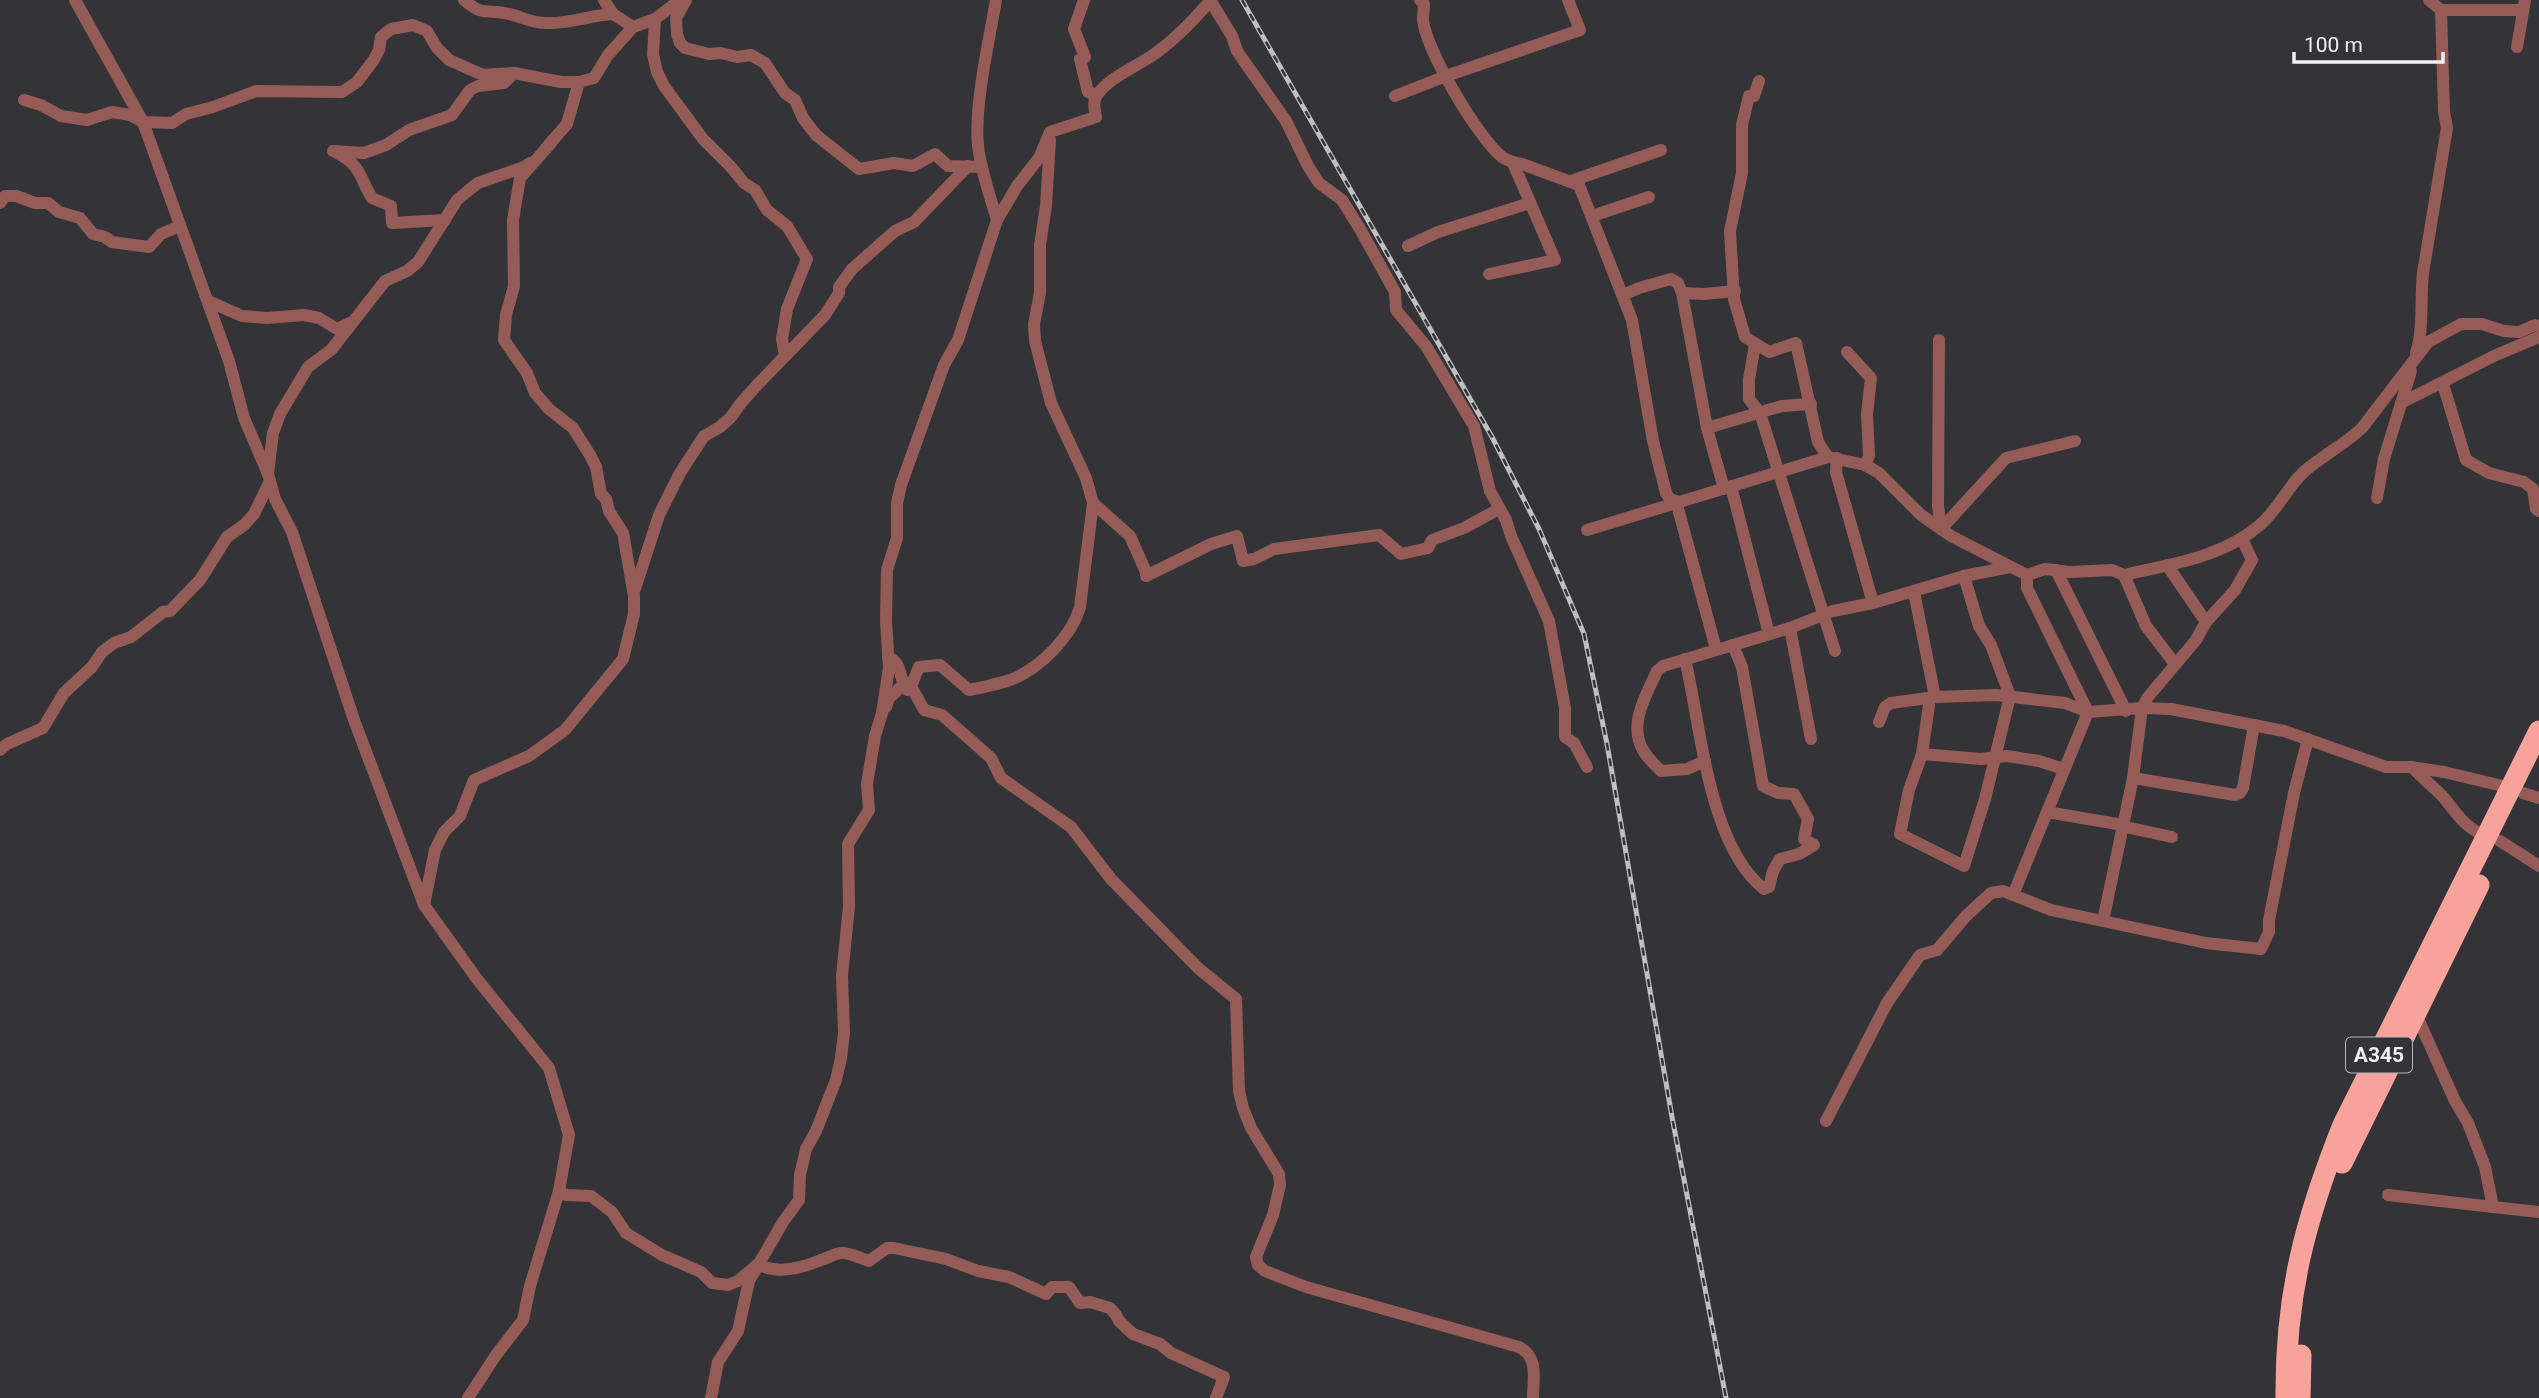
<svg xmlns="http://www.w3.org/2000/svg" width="2539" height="1398" viewBox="0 0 2539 1398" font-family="Roboto,sans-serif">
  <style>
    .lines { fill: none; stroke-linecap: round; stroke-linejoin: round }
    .street { stroke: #955c57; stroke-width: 12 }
    .highway { stroke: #f7a39c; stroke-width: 21 }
    .rail-casing { stroke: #c0bfc3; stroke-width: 5 }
    .rail { stroke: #343338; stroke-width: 2.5; stroke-dasharray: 8; stroke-linecap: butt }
    .labels { text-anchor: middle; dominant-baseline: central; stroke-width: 5; stroke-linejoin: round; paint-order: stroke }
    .shield { fill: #343338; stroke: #b8b7bb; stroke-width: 2 }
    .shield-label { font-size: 21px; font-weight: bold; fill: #f0eff3 }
  </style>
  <rect width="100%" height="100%" fill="#343338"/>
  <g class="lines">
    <g class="street">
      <path d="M75 0 143 122 229 361 244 418 268 474 275 499 292 532 354 720 424 905 477 979 549 1068 569 1135 559 1191 530 1286 523 1320 496 1355 468 1398"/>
      <path d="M464 0C483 16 482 9 504 13 519 15 530 23 546 23 569 24 590 15 613 14"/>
      <path d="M604 0 613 14 633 27"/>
      <path d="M686 0 676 18 677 34 680 43 685 48 709 54 721 53 737 57 751 55 765 63 785 93 795 100 803 118 816 135 859 169 894 163 913 166 935 154 948 166 982 167"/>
      <path d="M996 0C989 41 974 106 978 146 981 171 990 196 997 220"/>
      <path d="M1084 0 1074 29 1085 57 1080 59 1088 92 1097 95"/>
      <path d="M1210 0 1232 36 1237 51 1286 121 1308 166 1319 183 1342 200 1360 229 1395 292 1396 310 1426 346 1474 426 1490 491 1506 520 1511 536 1549 621 1565 708V737L1574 743 1587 767"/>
      <path d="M1420 0 1424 4C1424 9 1423 15 1423 20 1426 50 1478 138 1502 157 1508 161 1515 163 1522 164L1579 185 1632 320 1653 441 1666 493 1670 499 1676 501 1716 649"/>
      <path d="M2429 0 2441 10H2523"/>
      <path d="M655 19 653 54 657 72 664 86 703 139 731 167 744 183 755 190 767 210 787 226 807 259 787 309 782 339 785 356"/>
      <path d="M2517 47 2525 0"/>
      <path d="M1759 81 1754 96H1749L1742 125V173L1730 231 1734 299 1745 337 1769 352 1796 343 1818 442 1828 457"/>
      <path d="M1395 96 1446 76 1580 30 1568 0"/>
      <path d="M24 100 41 105 61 116 87 120 112 112 130 115 143 122 172 123 186 114 213 107 256 91 342 92 357 82 373 61 379 50 381 37 391 29 413 25 427 31 437 48 449 60 483 75 514 73 561 82H579"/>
      <path d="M1050 140 1046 206 1040 245V293L1034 324 1035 341 1051 403 1086 478 1093 503 1130 536 1146 572V576L1211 544 1237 536 1243 561 1254 559 1274 549 1379 535 1401 554 1428 548 1432 540 1464 528 1499 509"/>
      <path d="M546 148 567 124 579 82 594 78 608 55 633 27 655 19 680 0"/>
      <path d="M333 151 364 153 386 145 409 130 452 115 470 90 478 86 504 83 514 73"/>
      <path d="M337 153C362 166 359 177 372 198L391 206 392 223 445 220"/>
      <path d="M1571 181 1661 150"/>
      <path d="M0 203 5 196H16L35 203H48L59 212 80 218 93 234 105 237 112 242 149 247 161 234 180 226"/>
      <path d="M1592 216 1649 197"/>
      <path d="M1408 246 1438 232 1530 203"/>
      <path d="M1489 274 1555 260 1513 163"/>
      <path d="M1682 293 1707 428 1724 489"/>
      <path d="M1623 295 1639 288 1671 279 1678 283 1682 293 1704 294 1735 291"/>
      <path d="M208 301 242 316 267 318 304 315 319 318 337 329 350 323"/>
      <path d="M1939 340 1938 506 1941 529 2006 458 2075 441"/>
      <path d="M1755 345 1749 379V399L1760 413 1835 651"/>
      <path d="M1847 352 1871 378 1867 414 1869 456 1865 465"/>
      <path d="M2416 353C2424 328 2420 300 2423 273L2447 128 2444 111 2441 10"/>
      <path d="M2443 384 2466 460 2489 473 2524 482 2533 489 2536 509 2539 511"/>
      <path d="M2401 403 2496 355 2539 337"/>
      <path d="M1707 428 1782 406 1811 404"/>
      <path d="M1837 458 1836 472 1873 603"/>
      <path d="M268 474 273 433 280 414 308 367 331 350 385 281 407 271 418 262 457 200 469 190 478 183 524 167 530 163"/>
      <path d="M1731 486 1769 634"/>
      <path d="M2377 498 2384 459 2411 371"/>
      <path d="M1587 530 1828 457 1865 465 1879 473 1921 515 1951 536 2027 575 2045 569 2069 572 2112 570 2124 575C2171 564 2225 557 2262 523 2279 508 2289 484 2306 470 2324 455 2345 444 2362 428L2428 342 2461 324H2482L2504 331 2519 332 2535 325 2539 326"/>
      <path d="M2167 565 2206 622"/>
      <path d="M2056 570 2126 711"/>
      <path d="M2124 575 2146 626 2175 664"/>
      <path d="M635 589 659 515 680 473 704 436 720 427 731 417 741 403 758 384 825 315 839 293V287L852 269 895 231 914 222 968 166"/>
      <path d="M1914 592 1935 697"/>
      <path d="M1790 628 1811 739"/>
      <path d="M888 657C904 664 898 679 907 690"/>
      <path d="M1685 659C1701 725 1708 845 1764 889L1769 887 1773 871 1780 859 1799 854 1814 845 1804 839 1808 819 1794 794 1778 793 1763 786 1742 667 1733 645"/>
      <path d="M911 686 924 710 942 715 991 758 1001 778 1071 827 1111 879 1198 968 1236 999 1239 1091 1243 1108 1251 1128 1279 1174 1280 1185 1273 1215 1256 1257 1258 1265 1265 1271 1306 1287 1519 1347C1539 1357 1533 1378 1533 1398"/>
      <path d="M1930 698 1922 754 1981 759 2007 756 2039 761 2064 769"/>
      <path d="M886 707 889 698 903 685 911 686 919 667 940 665 969 690C984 687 999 684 1013 679 1041 667 1072 636 1080 607L1093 503"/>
      <path d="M1879 722 1885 707 1891 703 1935 697 1996 695 2065 703 2088 712 2142 708 2171 709 2284 731 2386 767H2411L2444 772 2511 788"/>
      <path d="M0 750 7 744 43 728 64 693 92 667 102 652 114 643 131 637 163 612 170 611 200 580 227 537 244 525 254 514 270 481"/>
      <path d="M1922 754 1909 790 1900 834 1964 866 1985 799 2010 696 1991 645 1979 626 1964 576"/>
      <path d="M1705 761 1687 769 1661 771C1655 765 1647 758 1643 750 1628 724 1646 696 1657 671L1663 666 1790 628 1833 611 1873 603 1964 576 2010 567"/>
      <path d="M2412 767C2422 778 2435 788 2445 799 2459 817 2465 827 2487 837"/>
      <path d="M2133 778 2235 795 2240 793 2243 788 2254 725"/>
      <path d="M2523 793 2539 798"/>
      <path d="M2047 812 2123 825"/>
      <path d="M2121 826 2172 837"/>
      <path d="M2500 841 2539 866"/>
      <path d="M2013 895 2088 712 2027 588V575"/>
      <path d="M424 905 435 850 444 832 460 816 474 780 529 756 565 730 623 659 634 614V596L623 533 609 511 606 499 601 494 596 467 590 455 573 428 549 409 535 393 527 373 504 340 506 315 514 286 513 220 520 178 551 143"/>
      <path d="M2103 921 2133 778 2142 708 2148 697 2196 640 2206 622 2235 590 2252 560 2242 539"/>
      <path d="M2415 1012 2455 1101 2468 1123 2485 1167 2493 1207 2539 1212"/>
      <path d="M1826 1121 1887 1003 1920 955 1937 950 1966 916 1991 893 2003 891 2051 910 2206 943 2261 949 2269 932V920L2294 793 2308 739"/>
      <path d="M559 1191 566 1195 591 1196 612 1212 626 1233 662 1255 701 1272 712 1283 728 1285 738 1281 758 1264C777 1275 802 1268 821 1260 828 1258 835 1253 842 1253 851 1253 860 1258 869 1261L887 1248H894L946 1259 978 1271 1009 1277 1046 1294 1052 1287H1069L1080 1303 1090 1302 1110 1308 1116 1315 1119 1321 1133 1334 1160 1344 1171 1353 1224 1377 1216 1398"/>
      <path d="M2388 1195 2493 1207"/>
      <path d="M711 1398 718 1362 738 1331 749 1281 783 1222 799 1200 800 1175 806 1149 816 1131 836 1080 841 1058 844 1033 842 976 849 906 848 844 869 810 867 784 875 736 882 713 889 668 886 621 887 570 897 538V503L901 485 944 365 958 340 997 220 1017 186 1039 158 1050 132 1096 117C1095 110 1092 102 1097 95 1109 78 1133 68 1150 57 1174 41 1192 22 1210 1"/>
    </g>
    <g class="highway">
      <path d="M2342 1163 2479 885"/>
      <path d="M2286 1398C2285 1295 2305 1220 2343 1125L2539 731"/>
      <path d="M2300 1398 2301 1355"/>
    </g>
    <g class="rail-casing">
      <path id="rail" d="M1242 0 1492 437 1539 529 1584 634 1607 744 1672 1117 1726 1398"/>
    </g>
    <use href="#rail" class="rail"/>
  </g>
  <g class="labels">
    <rect class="shield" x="2346" y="1037.5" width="66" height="35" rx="5"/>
    <g class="shield-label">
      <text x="2379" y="1055">A345</text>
    </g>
  </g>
  <path d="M2294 52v10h149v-10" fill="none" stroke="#f0eff3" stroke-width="3.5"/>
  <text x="2304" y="52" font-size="21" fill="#f0eff3" stroke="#343338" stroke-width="5" paint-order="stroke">100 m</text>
</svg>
